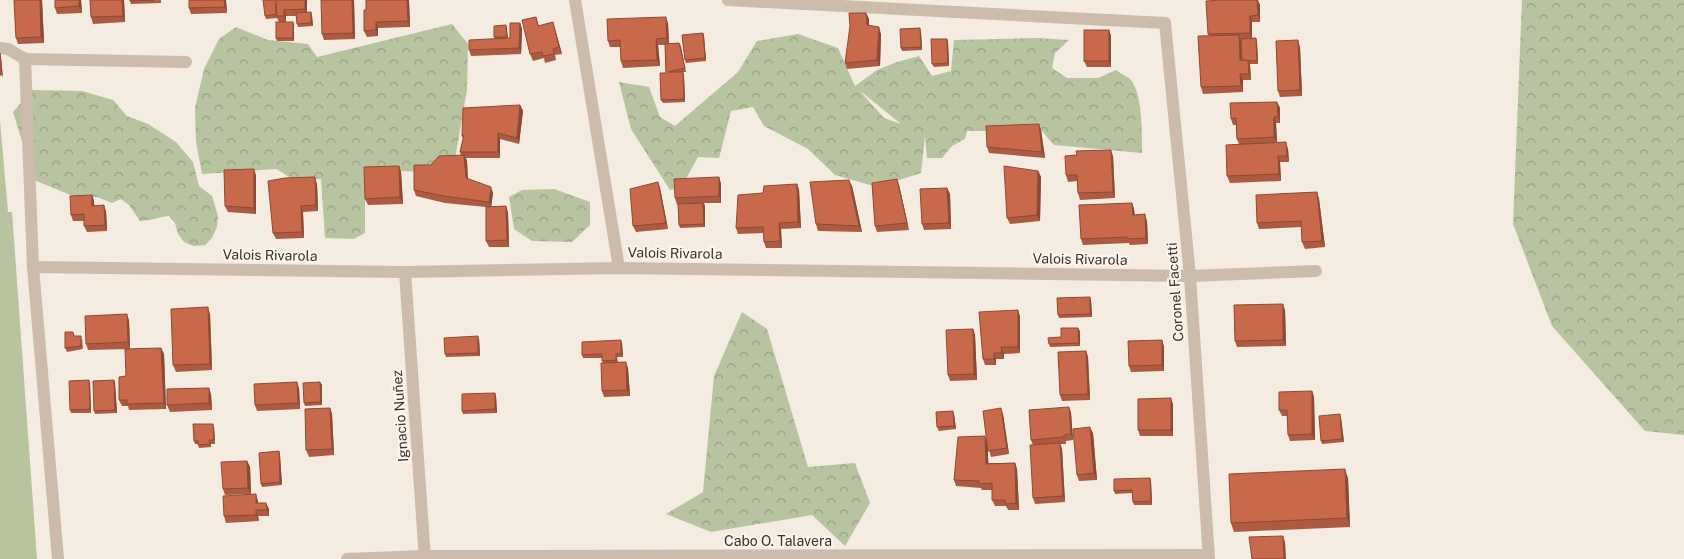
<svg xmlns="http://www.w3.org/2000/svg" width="1684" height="559" viewBox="0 0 1684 559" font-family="'Public Sans',sans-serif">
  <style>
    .forest { fill: url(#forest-crowns); fill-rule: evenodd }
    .park { fill: #b8c4a0 }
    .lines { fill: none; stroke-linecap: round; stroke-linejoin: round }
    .street { stroke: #cdbbac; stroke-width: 12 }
    .wall { fill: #ac5a40 }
    .shaded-wall { fill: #8c4a34 }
    .building { fill: #c8694b; stroke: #8c4a34 }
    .labels { text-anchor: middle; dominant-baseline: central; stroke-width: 4.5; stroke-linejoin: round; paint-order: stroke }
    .street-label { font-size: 14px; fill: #3b302b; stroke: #fbf5ee }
  </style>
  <defs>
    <pattern id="forest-crowns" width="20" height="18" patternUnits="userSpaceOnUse" patternTransform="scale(1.25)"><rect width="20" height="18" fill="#b8c4a0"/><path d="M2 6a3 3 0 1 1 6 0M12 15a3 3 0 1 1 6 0" fill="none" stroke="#97a083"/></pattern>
  </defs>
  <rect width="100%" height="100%" fill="#f4ebe1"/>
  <g class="forest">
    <path d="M1522 0H1684V435L1645 431 1552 326 1513 224Z"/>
    <path d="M452 24 468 44 467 90 455 159 434 172 365 170V233L354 239 325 238 321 179H292L277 169 202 174 196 142 195 108 204 69 219 39 236 27 268 40 308 44 317 57Z"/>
    <path d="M798 34 838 48 855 86 877 70 897 62 919 56 932 76 951 71 954 40 1036 38 1069 40 1055 53 1052 68 1067 78H1098L1116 70C1120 73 1126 76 1130 79 1143 92 1142 135 1142 153L1054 145 1041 130 1009 128 984 131H967L965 139 952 146 942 158H927L925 136 921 173 877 187 835 175 808 149 764 126 753 107 731 111 719 158 698 157 681 188 670 190 631 129 619 82 649 87 660 117 675 126 738 72 757 41ZM859 90 901 124 884 118Z"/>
    <path d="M32 90 82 91 113 100 127 116 148 124 176 142 193 162 199 186 212 196 218 216 217 227 212 238 205 245 194 246 184 242 178 234 175 223 169 216C159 217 150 221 140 221L129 205 121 199 112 203 97 197 82 198 73 196 34 180 13 112Z"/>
    <path d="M554 189 590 202V225L572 242 532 241 514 229 509 197 522 190Z"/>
    <path d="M742 312 767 329 808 467 855 463 870 503 845 546 812 515 711 532 666 514 703 492 714 376Z"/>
  </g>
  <path class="park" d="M0 120 8 212H12L37 559H0Z"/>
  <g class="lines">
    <g class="street">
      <path d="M575 0 619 268"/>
      <path d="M728 0 1165 23 1190 276 1209 559"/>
      <path d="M0 48 8 49 25 59 186 62"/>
      <path d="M25 59 33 267 58 559"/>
      <path d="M33 267 405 272 619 268 1190 276 1316 271"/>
      <path d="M405 272 425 559"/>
      <path d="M347 559 424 556 1208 555"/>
    </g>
  </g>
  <g class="wall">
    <path d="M14 0H42L44 43 18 44 16 38Z"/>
    <path d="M81 0 82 13 57 14 55 8Z"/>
    <path d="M90 0H124L125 22 93 24 91 17Z"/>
    <path d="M161 0V3L131 4 130 1Z"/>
    <path d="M189 0H226L227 13 191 14 189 8Z"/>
    <path d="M276 0H307V13L311 12 312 16 313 26 298 27 297 24 296 16H286V22H293L294 26V41H277L276 38 279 22 277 18 266 19 265 16 277 9Z"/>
    <path d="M354 0 355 39 324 40 322 34Z"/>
    <path d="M1221 0H1258L1260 5V22H1252V38H1256L1257 42 1258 64H1250L1251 80H1243V92L1203 94 1201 87 1209 36 1208 34Z"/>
    <path d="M409 1 410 27 378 28V36L367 37 364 31 366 10Z"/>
    <path d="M866 13 869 19V26L881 34 880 66 847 69 845 63Z"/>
    <path d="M536 17 539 26 555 29 562 54 555 55 556 60 545 63 544 58 533 61 530 54Z"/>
    <path d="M520 23 522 29 521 54 471 56 469 50 495 38 494 37 506 25 507 29 508 38H510Z"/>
    <path d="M668 23 669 44 679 43 681 46 686 72H683L684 76 685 102 663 103 661 100 666 73 665 45H658L660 66 623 68 621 61V47H610L608 41Z"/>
    <path d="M1109 30 1111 36V67H1087L1084 61Z"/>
    <path d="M921 32 922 50 902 51 901 48Z"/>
    <path d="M703 33 704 36 706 61 686 63 685 60Z"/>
    <path d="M947 39 948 42 949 66 934 67 932 64Z"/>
    <path d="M1300 47 1302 96 1280 97 1278 91Z"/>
    <path d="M1277 102 1280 108V123H1276L1277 143 1288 149 1289 162H1280L1281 181 1230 183 1227 176 1239 144 1237 139 1236 125H1233L1231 119Z"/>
    <path d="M520 105 523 111 519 144 500 139V158H466L467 161 468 179 493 193 491 207 506 206 508 213 509 247H489L486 241V207L445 203 416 196 414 190 431 165 461 155 460 152 463 139 462 136Z"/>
    <path d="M1041 130 1045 158 989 153 987 147Z"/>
    <path d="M1113 156 1115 198 1080 200 1078 193 1077 181 1068 182 1066 175Z"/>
    <path d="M399 166 401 172 403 204 368 205 365 199Z"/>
    <path d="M1038 171 1041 177 1040 221 1010 224 1007 218Z"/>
    <path d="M256 175V214L228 212 225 206Z"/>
    <path d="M719 177 721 184V203H704L705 206V227L680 228 679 225 678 204 677 205 675 198Z"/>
    <path d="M658 182 660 188 668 229 636 232 633 226Z"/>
    <path d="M317 184 318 211 303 212 304 238 276 239 273 233Z"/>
    <path d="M797 184 799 190 801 228 781 229 782 248H766L764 242 763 233 738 234 736 228 763 193Z"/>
    <path d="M899 185 909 230 877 232 875 226Z"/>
    <path d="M852 186 862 232 818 231 816 224Z"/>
    <path d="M947 188 950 194 951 229 924 230 922 224Z"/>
    <path d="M1317 192 1319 199 1325 247 1305 249 1302 242V227L1259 229 1257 223Z"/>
    <path d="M92 195 94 201V206L106 211 107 231 87 232 84 226V221H73L71 215Z"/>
    <path d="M1132 203 1134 209 1135 215 1147 221 1148 244 1130 245 1129 243 1083 245 1081 239Z"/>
    <path d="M1091 300 1092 317 1059 318 1058 315Z"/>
    <path d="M1018 310 1020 317V353L1004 354V359H996V365H985L983 359Z"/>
    <path d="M1285 310 1286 346 1237 347 1235 341Z"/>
    <path d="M210 314 212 370 176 372 173 365Z"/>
    <path d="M129 320 130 349 88 350 86 344Z"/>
    <path d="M973 329 975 335 977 380 950 381 948 375Z"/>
    <path d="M1080 331V346L1050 347 1049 344 1061 337Z"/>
    <path d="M75 336 82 339 83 349 67 352 65 348Z"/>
    <path d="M479 339 480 356 446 357 445 354Z"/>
    <path d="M1162 340 1164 347V371L1131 372 1129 366Z"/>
    <path d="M622 343 623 357H617L618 362 628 368 630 396 604 397 602 391 603 363 602 358H583L582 355Z"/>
    <path d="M161 348 164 354 166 409 129 410 128 406H122L119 400 126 376Z"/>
    <path d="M1086 351 1088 357 1090 400 1062 401 1060 395Z"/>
    <path d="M114 380 115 383 117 413 95 414 94 411Z"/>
    <path d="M320 382 322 385V405L305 406 304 403Z"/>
    <path d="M90 383 91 413H71L70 410Z"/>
    <path d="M299 388 300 409 257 411 255 405Z"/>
    <path d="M1312 391 1314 397 1315 440 1290 441 1288 435 1287 416H1282L1279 410Z"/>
    <path d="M211 394 212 410 170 412 167 405Z"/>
    <path d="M496 396 497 413 463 414 462 411Z"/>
    <path d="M1171 398 1173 405V436H1140L1138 430Z"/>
    <path d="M1069 407 1071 413 1073 440 1066 441V444H1060L1062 449 1065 502 1035 504 1033 498V445L1031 440Z"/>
    <path d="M330 408 332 414 334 455 309 457 306 450Z"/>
    <path d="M954 414 956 429 939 431 937 427Z"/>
    <path d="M1003 414 1009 454 991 457 988 446V463H1015L1017 469 1019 510H1008L1006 506H995L992 500V490H982L981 488 956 486 954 480 987 441Z"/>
    <path d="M1341 418 1344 442 1322 444 1321 441Z"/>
    <path d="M214 427 215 444H211V447L199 448 198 444H195L194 441Z"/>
    <path d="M1093 433 1097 480 1079 481 1077 475Z"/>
    <path d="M279 451 280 455 282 485 262 487 261 484Z"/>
    <path d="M247 461 250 467 251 494 225 495 223 489Z"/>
    <path d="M1150 478 1151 481 1152 505H1134L1133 502 1132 493 1115 494 1114 491Z"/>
    <path d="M1348 478 1350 527 1234 532 1231 523Z"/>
    <path d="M258 501V503L269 509V516H258L259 521 226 523 224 516Z"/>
  </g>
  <g class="shaded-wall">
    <path d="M40 0H42L44 43 41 37Z"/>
    <path d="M79 0H81L82 13 79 6Z"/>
    <path d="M122 0H124L125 22 123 16Z"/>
    <path d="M224 0H226L227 13 225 7Z"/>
    <path d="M305 0H307V15L305 9Z"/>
    <path d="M352 0H354L355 39 353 33Z"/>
    <path d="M407 0H409V1L410 27 408 21Z"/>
    <path d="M1257 0 1260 5V22L1258 15Z"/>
    <path d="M284 10 286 16V22L284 16Z"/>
    <path d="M311 12 312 16 313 26 311 23Z"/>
    <path d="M866 13 869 19V32L867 25Z"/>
    <path d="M1250 16 1252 22V39L1250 33Z"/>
    <path d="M666 17 668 23 669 45 667 38Z"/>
    <path d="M293 22 294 26V41L293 38Z"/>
    <path d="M376 22 378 28V36L376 30Z"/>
    <path d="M553 22 555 29 562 54 559 47Z"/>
    <path d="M520 23 522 29 521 54 519 48Z"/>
    <path d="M879 27 881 34 880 66 877 60Z"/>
    <path d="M920 28 921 32 922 50 921 47Z"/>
    <path d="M1109 30 1111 36V67L1109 61Z"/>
    <path d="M703 33 704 36 706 61 705 58Z"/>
    <path d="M1239 35 1241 41 1242 67 1240 60Z"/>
    <path d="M1256 38 1257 42 1258 64 1257 61Z"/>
    <path d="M656 39 658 45 660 66 657 60Z"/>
    <path d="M947 39 948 42 949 66 948 63Z"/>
    <path d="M1298 40 1300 47 1302 96 1300 90Z"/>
    <path d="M0 53 1 57 3 78 2 75Z"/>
    <path d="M1248 60 1250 66 1251 80 1249 74Z"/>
    <path d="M683 72 684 76 685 102 684 99Z"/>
    <path d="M1240 74 1243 80V92L1241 86Z"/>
    <path d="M1277 102 1280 108V123L1278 116Z"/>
    <path d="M520 105 523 111 519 144 517 138Z"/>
    <path d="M1274 117 1276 123 1277 143 1274 137Z"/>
    <path d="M1039 124 1041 130 1045 158 1042 152Z"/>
    <path d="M498 133 500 139V158L498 152Z"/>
    <path d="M1286 142 1288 149 1289 162 1287 156Z"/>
    <path d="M1111 150 1113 156 1115 198 1113 192Z"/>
    <path d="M464 155 467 161 468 184 466 178Z"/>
    <path d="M1278 156 1280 162 1281 181 1279 174Z"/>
    <path d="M399 166 401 172 403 204 400 197Z"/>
    <path d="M254 169 256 175V214L254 208Z"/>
    <path d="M1038 171 1041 177 1040 221 1037 215Z"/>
    <path d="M315 177 317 184 318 211 316 205Z"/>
    <path d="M719 177 721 184V203L719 196Z"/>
    <path d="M897 179 899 185 909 230 907 223Z"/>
    <path d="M849 180 852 186 862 232 859 226Z"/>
    <path d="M658 182 660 188 668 229 666 223Z"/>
    <path d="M797 184 799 190 801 228 798 222Z"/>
    <path d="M491 187 493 193 491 208 489 202Z"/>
    <path d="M947 188 950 194 951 229 949 223Z"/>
    <path d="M1317 192 1319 199 1325 247 1322 241Z"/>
    <path d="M92 195 94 201 95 212 92 206Z"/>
    <path d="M703 203 705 206V227L704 224Z"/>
    <path d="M1132 203 1134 209 1135 221 1133 215Z"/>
    <path d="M104 205 106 211 107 231 105 225Z"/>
    <path d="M301 206 303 212 304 238 302 232Z"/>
    <path d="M506 206 508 213 509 247 507 240Z"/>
    <path d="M1145 214 1147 221 1148 244 1146 238Z"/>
    <path d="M779 223 781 229 782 248 780 241Z"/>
    <path d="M1090 297 1091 300 1092 317 1090 314Z"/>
    <path d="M1283 304 1285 310 1286 346 1283 340Z"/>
    <path d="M208 307 210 314 212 370 210 364Z"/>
    <path d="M1018 310 1020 317V353L1018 347Z"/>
    <path d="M127 314 129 320 130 349 128 342Z"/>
    <path d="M1078 328 1080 331V346L1079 343Z"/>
    <path d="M973 329 975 335 977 380 974 374Z"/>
    <path d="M478 336 479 339 480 356 478 353Z"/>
    <path d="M621 340 622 343 623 357 621 354Z"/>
    <path d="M1162 340 1164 347V371L1162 365Z"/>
    <path d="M1001 347 1004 354V359L1002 353Z"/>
    <path d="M161 348 164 354 166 409 164 403Z"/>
    <path d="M1086 351 1088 357 1090 400 1088 394Z"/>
    <path d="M994 353 996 359V365L994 359Z"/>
    <path d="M626 362 628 368 630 396 627 390Z"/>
    <path d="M89 380 90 383 91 413 90 409Z"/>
    <path d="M114 380 115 383 117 413 115 410Z"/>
    <path d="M297 382 299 388 300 409 298 403Z"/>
    <path d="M320 382 322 385V405L321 402Z"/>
    <path d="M209 388 211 394 212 410 209 403Z"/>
    <path d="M1312 391 1314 397 1315 440 1312 434Z"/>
    <path d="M495 393 496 396 497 413 495 409Z"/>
    <path d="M1171 398 1173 405V436L1171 430Z"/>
    <path d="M1069 407 1071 413 1073 440 1071 434Z"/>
    <path d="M330 408 332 414 334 455 332 449Z"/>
    <path d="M1001 408 1003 414 1009 454 1007 448Z"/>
    <path d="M953 411 954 414 956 429 954 426Z"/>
    <path d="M1340 414 1341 418 1344 442 1342 439Z"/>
    <path d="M213 424 214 427 215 444 214 440Z"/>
    <path d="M1090 427 1093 433 1097 480 1094 473Z"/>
    <path d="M985 436 987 442 989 470 986 464Z"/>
    <path d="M1060 443 1062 449 1065 502 1063 496Z"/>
    <path d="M279 451 280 455 282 485 280 482Z"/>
    <path d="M247 461 250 467 251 494 248 488Z"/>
    <path d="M1015 463 1017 469 1019 510 1016 503Z"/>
    <path d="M1345 469 1348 478 1350 527 1347 518Z"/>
    <path d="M1150 478 1151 481 1152 505 1151 501Z"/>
    <path d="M256 494 258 501V509L256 503Z"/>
    <path d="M266 503 269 509V516L267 510Z"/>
    <path d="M256 510 258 516 259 521 256 515Z"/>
    <path d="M1283 536 1285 542 1286 559H1284Z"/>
  </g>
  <g class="building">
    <path d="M14 0H40L41 37 16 38Z"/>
    <path d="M55 0H79V6L55 8Z"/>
    <path d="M90 0H122L123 16 91 17Z"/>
    <path d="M130 0H155L130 1Z"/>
    <path d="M189 0H224L225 7 189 8Z"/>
    <path d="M263 0H275L276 14 265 16Z"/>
    <path d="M276 0H305V9L284 10V16H277Z"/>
    <path d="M321 0H352L353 33 322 34Z"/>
    <path d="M366 0H407L408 21 376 22V30L364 31V10H366Z"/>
    <path d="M1221 0H1257L1258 15 1250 16V33L1208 34 1206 1Z"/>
    <path d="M311 12V23L297 24 296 13Z"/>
    <path d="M849 13H866L867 25 879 27 877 60 845 63 850 26Z"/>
    <path d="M536 17 538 26 553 22 559 47 553 49 554 54 543 56 542 52 530 54 522 20Z"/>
    <path d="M666 17 667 38 656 39 657 60 621 61 620 40 608 41 607 19Z"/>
    <rect x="276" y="22" width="17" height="16"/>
    <path d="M510 23H520L519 48 469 50V40L510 38Z"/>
    <path d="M506 25 507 37H494V26Z"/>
    <path d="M920 28 921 47 901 48 900 29Z"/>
    <rect x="1084" y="30" width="25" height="31"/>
    <path d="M703 33 705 58 685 60 682 35Z"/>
    <path d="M1239 35 1240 60H1248L1249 74H1240L1241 86 1201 87 1198 36Z"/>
    <path d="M1256 38 1257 61 1242 60 1241 39Z"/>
    <path d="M931 39H947L948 63 932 64Z"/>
    <path d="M1298 40 1300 90 1278 91 1276 41Z"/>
    <path d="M679 43 685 68 668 72H683L684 99 661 100 660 73H666L665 44Z"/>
    <path d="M0 53 2 75H0Z"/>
    <path d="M1277 102 1278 116 1274 117V137L1237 139 1236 118 1231 119 1230 103Z"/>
    <path d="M520 105 517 138 498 133V152H460L464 135 462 136 463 108Z"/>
    <path d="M1039 124 1042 152 987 147 986 126Z"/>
    <path d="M1286 142 1287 156H1278L1279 174 1227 176 1226 145Z"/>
    <path d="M1111 150 1113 192 1078 193 1077 175H1066L1065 156 1077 155 1076 151Z"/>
    <path d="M464 155 466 178 491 187 489 202 443 196 414 190V165H431L439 156Z"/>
    <path d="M399 166 400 197 365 199 364 167Z"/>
    <path d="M1004 166 1038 171 1037 215 1007 218Z"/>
    <path d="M254 169V208L225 206 224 170Z"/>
    <path d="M315 177 316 205 301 206 302 232 273 233 268 181 285 178Z"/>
    <path d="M719 177V196L675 198 674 179Z"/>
    <path d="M897 179 907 223 875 226 872 183Z"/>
    <path d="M849 180 859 226 816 224 810 182Z"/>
    <path d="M658 182 666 223 633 226 630 189Z"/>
    <path d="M797 184 798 222 779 223 780 241 764 242 763 227 736 228 738 195 763 193 764 186Z"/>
    <path d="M947 188 949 223 922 224 920 189Z"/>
    <path d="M1317 192 1322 241 1302 242 1301 221 1257 223 1256 195Z"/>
    <path d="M92 195V206L104 205 105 225 84 226V214L71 215 70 196Z"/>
    <path d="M703 203 704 224 679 225 678 204Z"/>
    <path d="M1132 203 1133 215 1145 214 1146 238 1128 239 1127 237 1081 239 1079 205Z"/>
    <path d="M506 206 507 240 486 241V207Z"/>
    <path d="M1090 297V314L1058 315 1057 298Z"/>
    <path d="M1283 304V340L1235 341 1234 305Z"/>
    <path d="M208 307 210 364 173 365 171 309Z"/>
    <path d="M1018 310V347H1001L1002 353H994V359H983L979 312Z"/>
    <path d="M127 314 128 342 86 344 85 316Z"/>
    <path d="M1061 328H1078L1079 343 1049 344 1048 338 1061 337Z"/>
    <path d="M973 329 974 374 948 375 946 330Z"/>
    <path d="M65 332H73L74 336H81V346L65 348Z"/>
    <path d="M478 336V353L445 354 444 338Z"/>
    <path d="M621 340V354H616V360L602 361V354L582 355V342Z"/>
    <path d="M1162 340V365L1129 366 1128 341Z"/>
    <path d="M161 348 164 403 127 404V400H119V377L126 376 125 349Z"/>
    <path d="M1086 351 1088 394 1060 395 1058 352Z"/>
    <path d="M626 362 627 390 602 391 601 363Z"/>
    <path d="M89 380 90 409 70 410 69 381Z"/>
    <path d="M114 380 115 410 94 411 93 381Z"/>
    <path d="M297 382 298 403 255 405 254 384Z"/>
    <path d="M320 382 321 402 304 403 303 383Z"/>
    <path d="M209 388V403L167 405V389Z"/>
    <path d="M1312 391V434L1288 435 1287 410H1279V392Z"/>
    <path d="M495 393V409L462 411V394Z"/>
    <path d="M1171 398V430H1138V399Z"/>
    <path d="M1069 407 1071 434 1064 435V437L1031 440 1029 410Z"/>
    <path d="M330 408 332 449 306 450 305 409Z"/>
    <path d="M1001 408 1007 448 988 451 983 411Z"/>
    <path d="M953 411 954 426 937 427 936 412Z"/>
    <path d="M1340 414 1342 439 1321 441 1319 416Z"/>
    <path d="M193 424H213L214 440H209L210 444 198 445V441H194Z"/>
    <path d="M1090 427 1094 473 1077 475 1073 429Z"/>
    <path d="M985 436 986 464 1015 463 1016 503 1006 504 1005 500H992V483L979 484V481L954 480 958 437Z"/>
    <path d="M1060 443 1063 496 1033 498 1030 445Z"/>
    <path d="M279 451 280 482 261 484 259 453Z"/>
    <path d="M247 461 248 488 223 489 221 462Z"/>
    <path d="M1345 469 1347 518 1231 523 1229 474Z"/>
    <path d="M1150 478 1151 501 1133 502 1132 490 1114 491V479Z"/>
    <path d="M256 494V503H266L267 510H256V515L224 516 223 496Z"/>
    <path d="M1283 536 1284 559H1252L1249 537Z"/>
  </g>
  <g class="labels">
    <g class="street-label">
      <text transform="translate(675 253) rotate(1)">Valois Rivarola</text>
      <text transform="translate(270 255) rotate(1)">Valois Rivarola</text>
      <text transform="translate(1080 259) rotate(1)">Valois Rivarola</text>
      <text transform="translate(1175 292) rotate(-94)">Coronel Facetti</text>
      <text transform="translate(400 416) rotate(-94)">Ignacio Nuñez</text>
      <text x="778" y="541">Cabo O. Talavera</text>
    </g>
  </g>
</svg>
